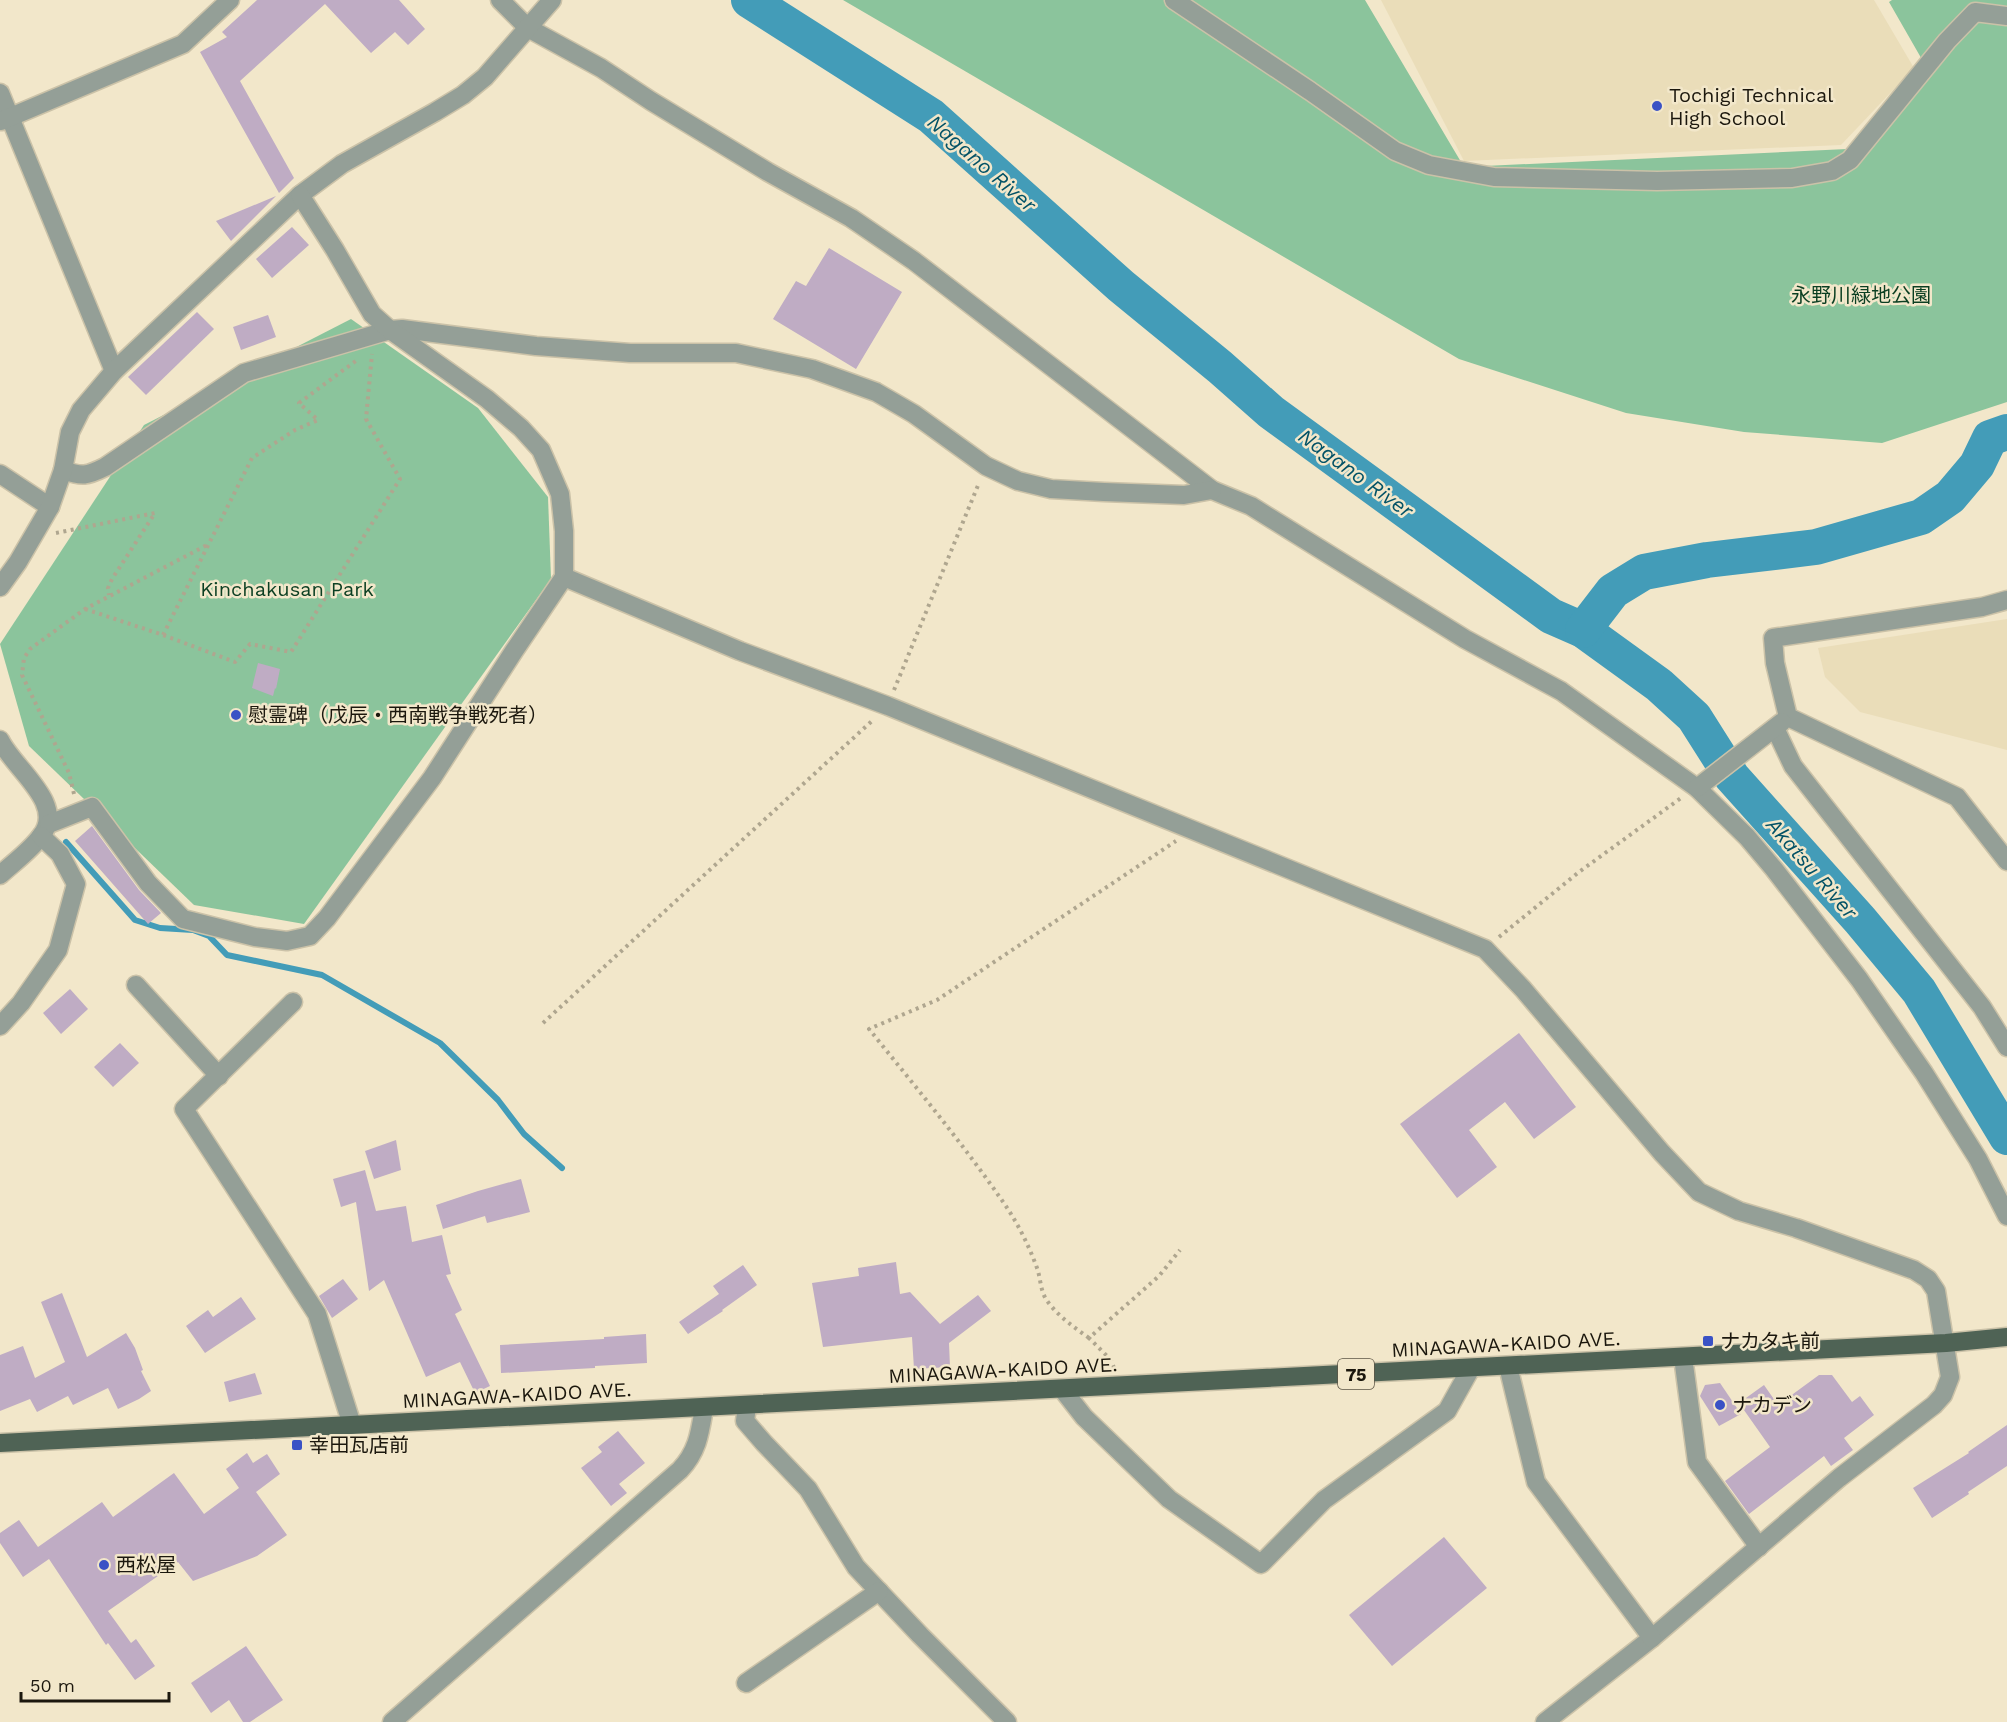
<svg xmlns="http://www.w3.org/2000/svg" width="2007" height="1722" viewBox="0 0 2007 1722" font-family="'Work Sans','Noto Sans JP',sans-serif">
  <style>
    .built { fill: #eaddb9 }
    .green { fill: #8bc49c }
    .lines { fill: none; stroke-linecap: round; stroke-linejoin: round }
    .stream { stroke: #439cb8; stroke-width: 6 }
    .river { stroke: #439cb8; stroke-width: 36 }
    .building { fill: #bfacc4 }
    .minor-casing { stroke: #cbc2a8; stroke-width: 21 }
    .major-casing { stroke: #cbc2a8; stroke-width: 21 }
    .path { stroke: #afa68f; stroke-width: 4; stroke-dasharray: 3 4.5; stroke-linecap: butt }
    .minor { stroke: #949f97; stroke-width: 18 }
    .major { stroke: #4f6355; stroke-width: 18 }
    .poi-dot { fill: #3a52c5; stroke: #f2e7ca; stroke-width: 2 }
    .labels { text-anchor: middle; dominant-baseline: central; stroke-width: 5; stroke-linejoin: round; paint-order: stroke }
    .shield { fill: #f2e7ca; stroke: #5c5546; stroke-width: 1.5 }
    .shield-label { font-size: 18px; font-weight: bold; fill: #1b170d }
    .poi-label { font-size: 20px; fill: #1b170d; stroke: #f2e7ca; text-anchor: start }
    .park-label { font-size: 20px; fill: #0b3f22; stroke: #f2e7ca }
    .street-label { font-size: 20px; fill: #1b170d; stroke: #f2e7ca }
    .water-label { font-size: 21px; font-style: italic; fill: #035266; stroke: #f2e7ca }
  </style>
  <rect width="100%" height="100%" fill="#f2e7ca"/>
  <g class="built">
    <path d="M1381 0H1874L1914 68 1841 145 1464 161Z"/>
    <path d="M2007 619V750L1860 712 1825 677 1818 648Z"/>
  </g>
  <g class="green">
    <path d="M843 0H1365L1464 167 1847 149 1924 63 1889 2 1892 0H2007V402L1882 443 1744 432 1626 413 1459 359Z"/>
    <path d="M351 319 478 408 548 497 551 579 304 924 194 905 29 746 0 644 144 425Z"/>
  </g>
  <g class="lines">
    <path class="stream" d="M66 842 135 920 160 928 193 930 209 936 227 955 322 975 440 1043 498 1100 524 1134 562 1168"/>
    <g class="river">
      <path d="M749 0 931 116 1121 286 1220 367 1271 412 1551 616 1583 630 1659 685 1694 717 1732 777 1860 920 1919 991 2007 1137"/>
      <path d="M1583 630 1613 591 1644 572 1707 560 1816 547 1921 517 1950 497 1977 465 1990 438 2007 432"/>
    </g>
  </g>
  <g class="building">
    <path d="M257 0H399L425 29 408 45 395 32 371 53 325 4 240 81 294 178 279 193 200 52 227 37 222 32Z"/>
    <path d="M276 196 231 241 216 221Z"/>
    <path d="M292 227 309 245 272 278 256 259Z"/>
    <path d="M829 248 902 292 856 369 773 319 796 281 806 286Z"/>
    <path d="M197 312 214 329 146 395 128 377Z"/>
    <path d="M268 315 276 337 241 350 233 327Z"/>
    <path d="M258 663 280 669 276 689 275 688 273 696 252 688Z"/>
    <path d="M92 826 139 890 161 913 148 924 75 841Z"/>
    <path d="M70 989 88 1009 61 1034 43 1013Z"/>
    <path d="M1519 1033 1576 1107 1534 1139 1505 1102 1469 1130 1497 1167 1457 1198 1400 1124Z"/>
    <path d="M120 1043 139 1063 113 1087 94 1067Z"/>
    <path d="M396 1140 401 1170 374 1179 365 1151Z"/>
    <path d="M365 1170 376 1211 406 1206 412 1242 442 1235 451 1274 446 1275 462 1310 455 1314 490 1386 475 1393 460 1362 426 1377 384 1280 369 1291 356 1202 341 1207 333 1179Z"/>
    <path d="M521 1179 530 1212 487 1223 485 1216 443 1229 436 1205 478 1191Z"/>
    <path d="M896 1262 900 1294 910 1292 940 1324 978 1295 991 1311 949 1343 950 1367 914 1369 912 1337 823 1347 812 1283 859 1276 858 1268Z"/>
    <path d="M743 1265 757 1285 722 1310 723 1311 688 1334 679 1322 719 1294 713 1286Z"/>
    <path d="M343 1279 358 1299 332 1318 319 1296Z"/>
    <path d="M62 1293 87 1357 126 1333 135 1348 143 1370 141 1371 151 1391 139 1399 118 1409 108 1388 73 1405 68 1396 37 1412 30 1399 0 1411V1355L23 1346 35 1378 65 1362 41 1302Z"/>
    <path d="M241 1297 256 1319 205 1353 186 1326 208 1310 213 1317Z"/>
    <path d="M646 1334 647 1363 595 1366V1368L501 1373 500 1345 604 1339V1337Z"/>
    <path d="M255 1373 262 1394 229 1402 224 1382Z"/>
    <path d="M1819 1375H1832L1852 1402 1860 1396 1874 1415 1844 1438 1853 1450 1831 1466 1824 1456 1749 1514 1725 1481 1770 1447 1739 1403 1764 1385 1778 1405Z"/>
    <path d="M1720 1383 1741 1414 1719 1426 1700 1396 1705 1385Z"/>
    <path d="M2007 1425V1466L1968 1492 1969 1494 1932 1518 1913 1488 1969 1453 1968 1452Z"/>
    <path d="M618 1431 645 1463 619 1484 627 1493 611 1506 581 1468 602 1452 598 1447Z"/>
    <path d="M247 1453 253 1463 267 1454 280 1474 256 1492 287 1535 257 1556 193 1581 178 1562 108 1611 131 1643 136 1639 155 1666 135 1680 108 1643 106 1645 49 1559 23 1577 0 1543V1533L19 1520 38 1547 102 1502 113 1517 174 1473 204 1514 239 1488 226 1469Z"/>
    <path d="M1444 1537 1487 1588 1392 1666 1349 1615Z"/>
    <path d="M246 1646 283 1700 250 1722H243L229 1700 211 1713 191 1683Z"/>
  </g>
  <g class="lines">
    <g class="minor-casing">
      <g id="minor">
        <path d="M500 0 528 28 601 68 651 101 768 172 851 218 914 261 1212 490 1251 506 1465 639 1561 691 1697 788 1747 837 1774 869 1859 979 1924 1073 1978 1159 2007 1216"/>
        <path d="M1174 0 1310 91 1395 151 1429 165 1494 177 1657 181 1792 178 1832 171 1850 160 1947 41 1975 12 2007 16"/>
        <path d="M0 93 114 371"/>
        <path d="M1 121 183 44 230 0"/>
        <path d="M63 470C82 477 87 476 105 467L244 373 390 330 402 329 536 346 630 353H736L812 369 876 392 914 414 986 466 1018 481 1051 489 1104 492 1184 495 1212 490"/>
        <path d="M0 474 50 507"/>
        <path d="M564 577 740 651 888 706 1485 949 1523 989 1662 1153 1699 1192 1739 1211 1796 1228 1914 1270 1928 1279 1936 1291 1950 1377 1943 1395 1934 1405 1839 1478 1652 1638 1545 1722"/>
        <path d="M0 587 18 562 50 507 63 470 70 432 81 410 114 371 300 195 342 164 435 112 463 95 485 77 552 0"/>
        <path d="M2007 600 1982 607 1773 638 1775 663 1788 717 1957 797 2007 861"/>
        <path d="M1775 728 1793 766 1982 1007 2007 1047"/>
        <path d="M0 740C13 768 67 804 41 836 30 851 13 863 0 875"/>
        <path d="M1697 788 1782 722"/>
        <path d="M49 824 92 807 148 883 183 919 255 937 287 941 310 936 327 918 432 778 514 651 564 577V531L560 494 541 450 521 428 487 399 390 330 372 314 335 250 300 195"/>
        <path d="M136 985 219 1076"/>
        <path d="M293 1002 184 1109 317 1314 352 1425"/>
        <path d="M0 1026 21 1003 58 950 76 884 60 854 41 836"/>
        <path d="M1683 1357 1697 1462 1759 1547"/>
        <path d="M1508 1366 1536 1482 1652 1638"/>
        <path d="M1063 1390 1084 1417 1169 1499 1261 1564 1324 1500 1447 1411 1471 1368"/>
        <path d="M747 1406 745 1421 764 1443 808 1489 856 1567 920 1635 1007 1722"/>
        <path d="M746 1683 879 1591"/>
        <path d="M392 1722 680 1470C698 1451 700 1432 704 1408"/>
      </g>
    </g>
    <g class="major-casing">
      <path id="major" d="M0 1443 1946 1343 2007 1337"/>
    </g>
    <g class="path">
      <path d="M56 533 155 513 112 579 108 588 109 595"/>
      <path d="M85 609 163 635 235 662 250 644 291 652 400 479 366 419 372 354"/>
      <path d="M163 635 252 458 295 430 318 420 299 403 357 360"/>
      <path d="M894 690 979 483"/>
      <path d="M74 794 69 773 22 675 24 658 30 649 85 609 207 545"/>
      <path d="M1499 937 1579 872 1681 798"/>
      <path d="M543 1023 873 720"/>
      <path d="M1089 1338C1074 1327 1059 1317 1048 1302 1040 1292 1041 1279 1037 1268 1028 1243 1016 1220 1001 1199 960 1140 914 1085 869 1029L937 1000 1176 841"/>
      <path d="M1114 1368 1111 1360 1089 1338 1159 1276 1180 1250"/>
    </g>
    <use href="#minor" class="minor"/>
    <use href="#major" class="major"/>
  </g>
  <g class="poi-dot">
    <circle cx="1657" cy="106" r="6"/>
    <circle cx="236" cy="715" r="6"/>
    <rect x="1702" y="1335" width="12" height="12" rx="3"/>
    <circle cx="1720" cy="1405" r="6"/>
    <rect x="291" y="1439" width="12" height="12" rx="3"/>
    <circle cx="104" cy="1565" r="6"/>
  </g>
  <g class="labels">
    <rect class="shield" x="1338" y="1359" width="36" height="30" rx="4.5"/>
    <g class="shield-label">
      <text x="1356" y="1374">75</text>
    </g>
    <g class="poi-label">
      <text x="1669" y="95">Tochigi Technical<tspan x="1669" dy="23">High School</tspan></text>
      <text x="248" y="715">慰霊碑（戊辰・西南戦争戦死者）</text>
      <text x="1720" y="1341">ナカタキ前</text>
      <text x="1732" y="1405">ナカデン</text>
      <text x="309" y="1445">幸田瓦店前</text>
      <text x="116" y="1565">西松屋</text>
    </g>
    <g class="park-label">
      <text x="1861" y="295">永野川緑地公園</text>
      <text x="287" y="589">Kinchakusan Park</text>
    </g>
    <g class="street-label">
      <text transform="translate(1506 1344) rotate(-3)">MINAGAWA-KAIDO AVE.</text>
      <text transform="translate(1003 1370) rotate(-3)">MINAGAWA-KAIDO AVE.</text>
      <text transform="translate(517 1395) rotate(-3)">MINAGAWA-KAIDO AVE.</text>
    </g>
    <g class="water-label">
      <text transform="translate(982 163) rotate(41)">Nagano River</text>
      <text transform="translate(1356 473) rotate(36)">Nagano River</text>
      <text transform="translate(1812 868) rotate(49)">Akatsu River</text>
    </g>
  </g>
  <path d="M21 1692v9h148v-9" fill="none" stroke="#1b170d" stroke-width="3"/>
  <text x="30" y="1692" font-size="18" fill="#1b170d" stroke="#f2e7ca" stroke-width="4.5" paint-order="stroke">50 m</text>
</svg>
